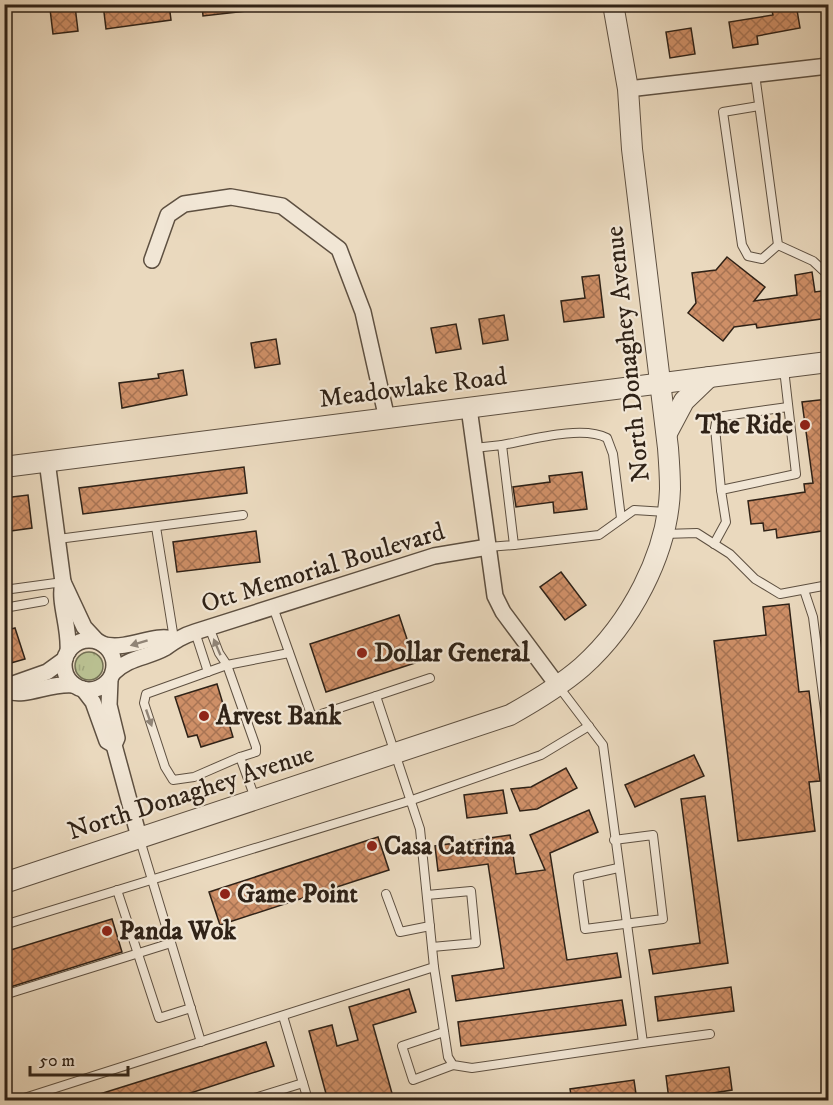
<svg xmlns="http://www.w3.org/2000/svg" width="833" height="1105" viewBox="0 0 833 1105" font-family="'IM FELL DW Pica',serif">
  <style>
    .grass { fill: url(#grass-tufts); stroke: #747054; stroke-width: 1.5 }
    .building { fill: url(#building-cross-hatch); stroke: #2f2217; stroke-width: 1.5 }
    .lines { fill: none; stroke-linecap: round; stroke-linejoin: round }
    .service-casing { stroke: #5e5041; stroke-width: 10 }
    .minor-casing { stroke: #5e5041; stroke-width: 18 }
    .tertiary-casing { stroke: #5e5041; stroke-width: 22 }
    .service { stroke: #f1e6d5; stroke-width: 8 }
    .minor { stroke: #f1e6d5; stroke-width: 15 }
    .tertiary { stroke: #f1e6d5; stroke-width: 20 }
    .oneway { fill: #908476 }
    .poi-dot { fill: #8f2418; stroke: #f1e6d5; stroke-width: 2 }
    .labels { text-anchor: middle; dominant-baseline: central; stroke-width: 4.5; stroke-linejoin: round; paint-order: stroke }
    .street-label { font-size: 26px; fill: #2f2217; stroke: #f1e6d5 }
    .poi-label { font-size: 26px; font-weight: bold; fill: #2f2217; stroke: #f1e6d5; text-anchor: start }
  </style>
  <defs>
    <pattern id="grass-tufts" width="24" height="20" patternUnits="userSpaceOnUse" patternTransform="scale(1.5)"><rect width="24" height="20" fill="#b9bf90"/><path d="M3 7l-1-3M5 7V3M7 7l1-3M15 17l-1-3M17 17v-4M19 17l1-3" fill="none" stroke="#9fa47b"/></pattern>
    <pattern id="building-cross-hatch" width="8" height="8" patternUnits="userSpaceOnUse" patternTransform="scale(1.5)"><rect width="8" height="8" fill="#ce8f67"/><path d="M0 0l8 8M0 8l8-8" fill="none" stroke="#a87454"/></pattern>
  </defs>
  <rect width="100%" height="100%" fill="#ead9be"/>
  <filter id="stains"><feTurbulence type="fractalNoise" baseFrequency=".00333" numOctaves="4"/><feColorMatrix values="0 0 0 0 .2 0 0 0 0 .09 0 0 0 0 .02 0 0 0 .5 -.17"/></filter>
  <radialGradient id="worn" r=".72"><stop offset=".6" stop-color="#630" stop-opacity="0"/><stop offset="1" stop-color="#630" stop-opacity=".3"/></radialGradient>
  <circle class="grass" cx="89" cy="666" r="14"/>
  <g class="building">
    <path d="M103 4H169L171 20 106 29Z"/>
    <path d="M202 4H245L246 11 203 16Z"/>
    <path d="M796 4 800 28 757 36 758 44 733 48 729 22 773 15 771 7Z"/>
    <path d="M75 6 78 31 53 34 50 9Z"/>
    <path d="M691 28 695 54 670 58 666 32Z"/>
    <path d="M727 257 765 287 754 301 797 295 795 275 812 272 815 292 828 290V318L757 328 756 324 734 327 723 341 688 313 696 303 692 273 716 270Z"/>
    <path d="M599 275 604 317 564 322 561 301 585 298 582 277Z"/>
    <path d="M504 315 508 340 483 344 479 319Z"/>
    <path d="M456 324 461 349 436 353 431 328Z"/>
    <path d="M276 339 280 364 255 368 251 343Z"/>
    <path d="M183 370 187 395 122 408 119 383 159 378 158 374Z"/>
    <path d="M828 399V530L777 538 776 529 764 531 763 523 751 524 748 501 805 492 804 484 813 483 802 402Z"/>
    <path d="M244 467 247 493 83 514 79 488Z"/>
    <path d="M582 472 587 509 554 513 553 502 516 507 513 487 550 482 549 476Z"/>
    <path d="M28 495 32 528 4 532V498Z"/>
    <path d="M256 531 260 562 177 572 173 542Z"/>
    <path d="M561 572 586 605 565 620 540 587Z"/>
    <path d="M789 604 799 692 809 691 820 781 809 782 815 831 738 841 714 641 766 635 763 607Z"/>
    <path d="M399 615 415 663 326 692 310 644Z"/>
    <path d="M15 628 25 659 4 665V631Z"/>
    <path d="M217 684 233 737 201 747 197 735 188 737 175 697Z"/>
    <path d="M694 755 704 776 635 807 625 785Z"/>
    <path d="M566 768 577 788 537 809 520 811 511 789 531 787Z"/>
    <path d="M503 790 507 813 467 818 464 795Z"/>
    <path d="M705 796 728 963 653 974 649 950 700 943 681 799Z"/>
    <path d="M589 810 598 832 550 853 567 960 617 953 621 977 456 1001 452 976 504 968 488 864 438 871 435 846 510 835 516 874 545 870 530 835Z"/>
    <path d="M378 837 389 870 220 925 209 892Z"/>
    <path d="M112 919 122 952 4 989V952Z"/>
    <path d="M731 987 734 1011 658 1021 655 997Z"/>
    <path d="M409 989 416 1012 373 1025 393 1097 379 1101H328L309 1031 332 1025 337 1046 358 1040 349 1007Z"/>
    <path d="M622 1000 626 1025 461 1046 458 1022Z"/>
    <path d="M266 1042 274 1066 166 1101H88L87 1098Z"/>
    <path d="M729 1067 732 1090 669 1100 666 1076Z"/>
    <path d="M634 1080 637 1101H572L570 1089Z"/>
  </g>
  <g class="lines">
    <g class="service-casing">
      <g id="service">
        <path d="M755 74 778 245 813 261 828 275"/>
        <path d="M759 106 723 112 742 245 748 256 762 259 778 245"/>
        <path d="M502 445C530 440 582 425 607 438L613 454 621 518"/>
        <path d="M474 448 502 445 514 545 488 547"/>
        <path d="M721 490 715 428 717 417 788 407"/>
        <path d="M156 527 174 639"/>
        <path d="M664 534 697 533 730 554 755 579 780 594 828 585"/>
        <path d="M58 539 243 515"/>
        <path d="M714 544 726 522 721 490 796 474 784 369"/>
        <path d="M514 545 599 535 634 510 666 512"/>
        <path d="M4 590 63 582"/>
        <path d="M804 590 813 617 828 734"/>
        <path d="M273 607 312 717 376 696 420 829 434 967 448 1057 453 1065 472 1068 643 1043 603 745 559 687"/>
        <path d="M4 608 44 601"/>
        <path d="M209 627 219 653 227 665 256 747V752L240 757 255 798"/>
        <path d="M195 632 208 672"/>
        <path d="M376 696 430 678"/>
        <path d="M240 757 194 777 173 780 165 767 144 703 146 694 227 665 289 653"/>
        <path d="M140 840 201 1042"/>
        <path d="M614 840 653 835 663 919 585 929 578 877 618 868"/>
        <path d="M117 890 159 1018 191 1008"/>
        <path d="M386 894 400 932 430 926"/>
        <path d="M427 895 471 891 476 943 432 947"/>
        <path d="M4 925 412 800 541 755 589 726"/>
        <path d="M4 995 171 943"/>
        <path d="M444 1032 402 1046 413 1080 453 1065"/>
        <path d="M643 1043 710 1034"/>
        <path d="M303 1083 308 1100"/>
        <path d="M18 1100 434 967"/>
        <path d="M248 1100 303 1083 283 1016"/>
      </g>
    </g>
    <g class="minor-casing">
      <g id="minor">
        <path d="M628 89 828 66"/>
        <path d="M152 260 168 215 184 204 231 197 282 206 339 249 363 312 387 419"/>
        <path d="M469 408 495 596 503 612 558 686"/>
        <path d="M47 461 63 582C58 603 70 626 68 652"/>
        <path d="M63 582 84 627 97 641"/>
        <circle cx="89" cy="665" r="25"/>
        <path d="M104 645C132 650 152 633 174 639"/>
        <path d="M113 673C129 657 147 658 165 648 175 641 182 636 195 632L434 556 488 547"/>
        <path d="M110 680 109 705 117 738 114 745 139 837"/>
        <path d="M83 689 93 702 107 741 114 745"/>
        <path d="M8 691C25 698 51 682 74 685"/>
        <path d="M4 693 13 684 47 672 65 659"/>
      </g>
    </g>
    <g class="tertiary-casing">
      <g id="tertiary">
        <path d="M667 433 684 401 709 377"/>
        <path d="M4 467 828 362"/>
        <path d="M4 883 510 715C535 701 560 686 582 667 630 624 668 554 670 489 670 475 669 461 668 448L632 149 628 89 613 4"/>
      </g>
    </g>
    <use href="#service" class="service"/>
    <use href="#minor" class="minor"/>
    <use href="#tertiary" class="tertiary"/>
  </g>
  <defs><path id="oneway-solid" d="M-6-.8H1V-3.2L6.5 0L1 3.2V.8H-6Z" transform="scale(1.5)"/></defs>
  <g class="oneway">
    <use href="#oneway-solid" transform="translate(139 643) rotate(163)"/>
    <use href="#oneway-solid" transform="translate(217 647) rotate(-113)"/>
    <use href="#oneway-solid" transform="translate(149 718) rotate(71)"/>
  </g>
  <g class="poi-dot">
    <circle cx="805" cy="425" r="6"/>
    <circle cx="362" cy="653" r="6"/>
    <circle cx="204" cy="716" r="6"/>
    <circle cx="372" cy="846" r="6"/>
    <circle cx="225" cy="894" r="6"/>
    <circle cx="107" cy="931" r="6"/>
  </g>
  <g class="labels">
    <g class="street-label">
      <text transform="translate(628 354) rotate(-96)">North Donaghey Avenue</text>
      <text transform="translate(413 388) rotate(-7)">Meadowlake Road</text>
      <text transform="translate(323 568) rotate(-17)">Ott Memorial Boulevard</text>
      <text transform="translate(191 793) rotate(-18)">North Donaghey Avenue</text>
    </g>
    <g class="poi-label">
      <text x="793" y="425" text-anchor="end">The Ride</text>
      <text x="374" y="653">Dollar General</text>
      <text x="216" y="716">Arvest Bank</text>
      <text x="384" y="846">Casa Catrina</text>
      <text x="237" y="894">Game Point</text>
      <text x="119" y="931">Panda Wok</text>
    </g>
  </g>
  <rect width="833" height="1105" fill="none" stroke="#ead9be" stroke-width="24"/>
  <rect x="6" y="6" width="821" height="1093" fill="none" stroke="#2f2217" stroke-width="3"/>
  <rect x="12" y="12" width="809" height="1081" fill="none" stroke="#2f2217" stroke-width="1.5"/>
  <path d="M30 1066v9h98v-9" fill="none" stroke="#2f2217" stroke-width="3"/>
  <text x="39" y="1066" font-size="18" fill="#2f2217" stroke="#f1e6d5" stroke-width="4.5" paint-order="stroke">50 m</text>
  <rect width="100%" height="100%" filter="url(#stains)"/>
  <rect width="100%" height="100%" fill="url(#worn)"/>
</svg>
